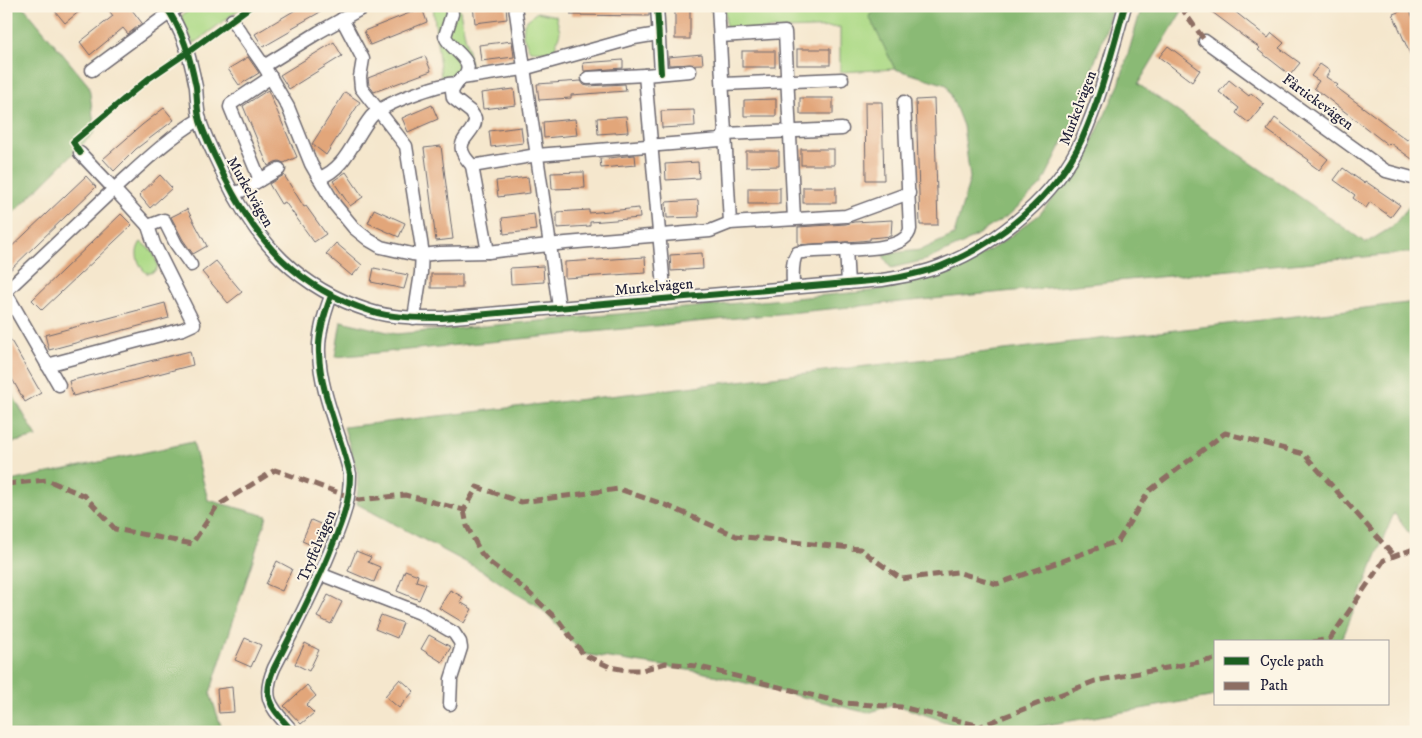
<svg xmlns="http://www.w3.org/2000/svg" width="1422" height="738" viewBox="0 0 1422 738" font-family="'IM FELL DW Pica',serif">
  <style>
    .green { fill: #adda87; stroke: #687e61 }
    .forest { fill: #8aba74; stroke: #566e58 }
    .building { fill: #e2a67a }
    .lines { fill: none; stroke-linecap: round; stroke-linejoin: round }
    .minor-casing { stroke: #6c676e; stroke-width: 15 }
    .minor { stroke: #fff; stroke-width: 12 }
    .quiet { stroke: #8d6e63; stroke-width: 5; stroke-dasharray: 10 5; stroke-linecap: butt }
    .cycleway-casing { stroke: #fcf5e5; stroke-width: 9 }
    .cycleway { stroke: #1b5e20; stroke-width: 6 }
    .labels { text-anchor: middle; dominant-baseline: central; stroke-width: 4; stroke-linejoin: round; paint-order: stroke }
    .street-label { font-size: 15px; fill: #22223b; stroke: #fcf5e5 }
  </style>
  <rect width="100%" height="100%" fill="#fcf5e5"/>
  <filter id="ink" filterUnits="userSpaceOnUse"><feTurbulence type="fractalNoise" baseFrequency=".02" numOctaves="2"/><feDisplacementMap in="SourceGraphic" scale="10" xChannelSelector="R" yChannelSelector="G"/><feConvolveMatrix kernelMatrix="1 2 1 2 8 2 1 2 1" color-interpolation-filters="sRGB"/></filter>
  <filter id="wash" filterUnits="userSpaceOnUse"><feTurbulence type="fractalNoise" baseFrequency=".0096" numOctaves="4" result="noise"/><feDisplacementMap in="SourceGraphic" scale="20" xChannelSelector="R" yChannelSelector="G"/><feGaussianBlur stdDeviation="1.12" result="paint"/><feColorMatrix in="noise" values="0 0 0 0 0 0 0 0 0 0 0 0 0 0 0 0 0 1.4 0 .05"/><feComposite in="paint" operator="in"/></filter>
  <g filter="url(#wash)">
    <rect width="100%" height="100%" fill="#f5e7cd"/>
    <g class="green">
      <path d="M195 6H244L193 44 181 16Z"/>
      <path d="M433 6H459L472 71 441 77Z"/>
      <path d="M725 6H878L870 16 895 69 840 72V27L726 31Z"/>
      <path d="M537 12 556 16 560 32 554 52 530 51 523 36 524 23Z"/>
      <path d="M141 242 153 252 158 265 156 270 151 273H146C138 264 133 253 141 242Z"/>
    </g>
    <g class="forest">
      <path d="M6 6H23L89 86 95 132 6 220Z"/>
      <path d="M878 6H1113L1102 42 1073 122 1042 184 1009 215 964 243 926 260 891 268 882 254 921 250 954 235 970 178 963 126 947 85 895 69 869 16Z"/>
      <path d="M1142 6H1185L1138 84 1366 243 1392 227 1416 198V252L335 357 341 321 396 334 872 291 951 273 998 245 1039 215 1083 161 1119 85Z"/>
      <path d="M1416 302V543L1394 513 1341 642H1216V696L1006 732H975L894 704 868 713 701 672 583 654 549 616 535 604 515 593 486 573 357 504 358 474 344 427Z"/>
      <path d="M6 384 37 437 6 444Z"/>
      <path d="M193 442 208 500 267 516 210 693 223 732H6V482Z"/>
    </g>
    <g id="blocks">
      <g class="building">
        <path d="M61 6H86L65 23 55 11Z"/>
        <path d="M106 6H129L142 23 128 34 123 28 90 55 80 42 113 16Z"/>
        <path d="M302 6H331L290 29 291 31 263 47 255 34Z"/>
        <path d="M473 6H506L507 19 475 23Z"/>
        <path d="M571 6H649V16L571 15Z"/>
        <path d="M1204 6H1228L1268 38 1272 33 1284 43 1279 48 1300 63 1290 75 1258 50 1260 48 1240 34V33Z"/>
        <path d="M422 8 427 22 370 45 364 31Z"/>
        <path d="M1409 8 1416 26 1415 66 1393 14Z"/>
        <rect x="675" y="9" width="15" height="30"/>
        <path d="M512 41 514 57 481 61 479 45Z"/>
        <path d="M334 42 342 56 289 89 280 75Z"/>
        <path d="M1168 46 1200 70 1192 82 1159 57Z"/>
        <rect x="797" y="49" width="33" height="16"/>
        <rect x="742" y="51" width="33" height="16"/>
        <path d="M702 54 703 64 669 65 668 57Z"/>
        <path d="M425 56 431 71 374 92 369 85 368 78Z"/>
        <path d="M248 57 259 73 239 85 228 69Z"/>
        <path d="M623 60V68L584 71 583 63Z"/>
        <path d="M1320 64 1330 71 1326 77 1338 85 1336 87 1407 140 1408 138 1416 143V154L1412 159 1390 143 1388 145 1314 88 1319 81 1311 76Z"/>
        <path d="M1229 80 1249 96 1251 93 1264 104 1249 123 1236 113 1239 108 1219 92Z"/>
        <path d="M581 81 584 85 588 86 625 84 626 91 571 95V98L539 100 537 84Z"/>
        <path d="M514 89 516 105 483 109 481 93Z"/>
        <path d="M268 90 297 157 284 163 279 161 275 162 268 166 243 106Z"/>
        <path d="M345 92 360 102 326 155 312 144Z"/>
        <rect x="800" y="98" width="33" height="16"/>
        <path d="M776 99V116H744V100Z"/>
        <path d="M934 99 938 225H920L916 100Z"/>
        <path d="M865 102H882L884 180H866Z"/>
        <path d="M432 105 438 119 408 132 402 118Z"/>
        <path d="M164 108 174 120 136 149 114 171 103 159 142 125Z"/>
        <path d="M694 110 695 126 662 128 661 111Z"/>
        <path d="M626 116 628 132 598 134 597 118Z"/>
        <path d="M1275 118 1328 159 1319 170 1308 162 1309 160 1267 130Z"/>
        <path d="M575 119 577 135 544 138 543 122Z"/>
        <path d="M521 127 523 143 491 147 489 131Z"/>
        <path d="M441 146 453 239 436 241 424 148Z"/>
        <rect x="801" y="149" width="33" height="16"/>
        <path d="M746 151H779V166L746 167Z"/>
        <path d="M635 155 636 165 601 168 600 159Z"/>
        <path d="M698 162 699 178 666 180 665 164Z"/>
        <path d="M1343 168 1364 183 1365 181 1400 205 1391 217 1370 202 1366 208 1353 198 1355 195 1334 180Z"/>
        <path d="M346 172 363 197 350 206 333 181Z"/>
        <path d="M584 172 585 188 552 189 551 173Z"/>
        <path d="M160 175 172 188 150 208 139 195Z"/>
        <path d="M284 175 304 207 306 206 326 234 314 242 285 202 281 204 269 184Z"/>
        <path d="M86 176 96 187 6 274V252Z"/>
        <path d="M528 177 530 193 498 197 496 181Z"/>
        <rect x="803" y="187" width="33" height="16"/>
        <rect x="748" y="188" width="32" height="16"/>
        <path d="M698 200 699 217 667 218 666 202Z"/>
        <path d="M639 208 640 218 590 222V226L557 228V212L589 210V213Z"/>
        <path d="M187 209 207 246 193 254 183 240 171 217Z"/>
        <path d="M374 209 405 223 399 237 368 223Z"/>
        <path d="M121 214 132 225 42 310 32 300Z"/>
        <path d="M534 214 536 230 504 234 502 218Z"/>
        <path d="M892 220 891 236 870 238V240L860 241 798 245V227L846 224 854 222Z"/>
        <path d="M336 243 362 265 352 276 326 254Z"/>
        <path d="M702 253 703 269 671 271 670 255Z"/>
        <path d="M645 257 646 273 565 278V262Z"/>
        <path d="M216 261 242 292 228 303 202 272Z"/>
        <path d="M543 266 544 282 511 284 510 268Z"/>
        <path d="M374 268 408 275 404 289 371 282Z"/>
        <rect x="431" y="274" width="31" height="14"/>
        <path d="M165 303 169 318 49 350 45 335Z"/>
        <path d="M6 332 41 393 25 402 6 368Z"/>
        <path d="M190 351 193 365 73 396 69 381Z"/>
        <path d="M311 520 325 526 316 547 302 541Z"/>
        <path d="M356 551 371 557 368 562 380 567 374 582 348 571Z"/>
        <path d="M277 561 292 569 282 591 266 584Z"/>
        <path d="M405 570 418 575 416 581 426 584 419 600 397 591Z"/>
        <path d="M450 590 463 597 460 602 472 609 464 623 439 608Z"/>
        <path d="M328 595 342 602 331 624 317 617Z"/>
        <path d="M381 615 403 623 397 638 375 629Z"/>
        <path d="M429 635 451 647 442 662 421 649Z"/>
        <path d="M245 638 261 645 251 667 235 660Z"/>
        <path d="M305 643 319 650 309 671 295 664Z"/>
        <path d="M400 679 414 691 399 708 385 696Z"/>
        <path d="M307 685 316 696 306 705 314 713 301 724 284 706Z"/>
        <path d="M232 687 234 712 219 713 217 689Z"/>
      </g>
    </g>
  </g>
  <g filter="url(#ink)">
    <use href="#blocks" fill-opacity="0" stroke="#6c676e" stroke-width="1"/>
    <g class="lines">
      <g class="minor-casing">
        <g id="minor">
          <path d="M165 6C183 30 190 57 196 87 197 98 197 110 200 121 206 140 216 158 224 176 257 243 298 288 370 311 391 318 420 318 442 318L882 280C902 277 923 273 941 266 998 244 1056 196 1082 139 1101 97 1112 51 1125 6"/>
          <path d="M451 6 452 14 445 36C450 51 480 61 462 78"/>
          <path d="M515 6 559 307"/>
          <path d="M657 6 661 73"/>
          <path d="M718 6 730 223"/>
          <path d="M342 19 363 59 360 77 361 88 406 146 422 248 421 273 414 318"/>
          <path d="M232 20 264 66"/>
          <path d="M658 34 634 38 523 69 462 78 457 83C438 84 383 103 371 117 354 138 346 169 319 178L335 205 354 228 369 240 381 247 412 254 422 255 440 253 488 252 566 243 710 231 730 223 846 216 909 193"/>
          <path d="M720 36 785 32 794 219"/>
          <path d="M1205 41 1386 171 1416 179"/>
          <path d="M92 70 179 6"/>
          <path d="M588 78 645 75"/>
          <path d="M457 83 452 91 453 98 471 112 475 118C477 132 456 139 463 153 465 159 469 161 472 166L488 252"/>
          <path d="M723 84 842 79"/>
          <path d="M80 153 114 189C142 164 168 138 200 119"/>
          <path d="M472 166 537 155 720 140 725 134 842 129"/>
          <path d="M319 178 311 164 288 107 264 66 319 32 366 6"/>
          <path d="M260 180 279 169"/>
          <path d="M233 193 241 191 260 180 230 107 231 104 271 77"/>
          <path d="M148 226 164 220 176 244 191 265"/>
          <path d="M846 249 848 283"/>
          <path d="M793 287C793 277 791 262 797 253 820 246 905 258 910 229L904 102"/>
          <path d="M6 291 114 189 148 226 154 244 194 324 183 329 47 365"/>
          <path d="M6 293 59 385"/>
          <path d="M665 299 645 75 690 71"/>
          <path d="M320 574 420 613 454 633 460 642 461 648 451 679 450 704"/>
          <path d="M293 732C273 708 260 701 274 668 293 631 313 593 329 554 340 526 350 505 350 474 341 436 320 392 319 353 318 334 324 315 331 296"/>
        </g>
      </g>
      <use href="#minor" class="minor"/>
      <g class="quiet">
        <path d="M1180 6 1205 41"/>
        <path d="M6 484 47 480 85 496 115 529 192 544 217 506 275 470 359 500 405 495 464 510 477 487 521 502 619 489 668 506 736 536 860 549 901 579 957 572 997 584 1118 541 1149 491 1225 433 1304 454 1394 556"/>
        <path d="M464 510 467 526 481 553 489 562 526 590 559 621 583 654 610 667 626 670H642L666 663 696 666 843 703 901 707 981 726"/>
        <path d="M1313 642 1330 639 1384 560 1416 548"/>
        <path d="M978 732 981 726 1095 681 1216 659"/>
      </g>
      <g class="cycleway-casing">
        <g id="cycleway">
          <path d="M165 6C183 30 190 57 196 87 197 98 197 110 200 121 206 140 216 158 224 176 257 243 298 288 370 311 391 318 420 318 442 318L882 280C902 277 923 273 941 266 998 244 1056 196 1082 139 1101 97 1112 51 1125 6"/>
          <path d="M657 6 661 73"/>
          <path d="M80 153 73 142 148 79 188 52 251 6"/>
          <path d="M293 732C273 708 260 701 274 668 293 631 313 593 329 554 340 526 350 505 350 474 341 436 320 392 319 353 318 334 324 315 331 296"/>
        </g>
      </g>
      <use href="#cycleway" class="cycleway"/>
    </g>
  </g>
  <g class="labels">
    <g class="street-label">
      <text transform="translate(1318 102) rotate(36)">Fårtickevägen</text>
      <text transform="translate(1078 108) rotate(-69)">Murkelvägen</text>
      <text transform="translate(250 192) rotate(60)">Murkelvägen</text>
      <text transform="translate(654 287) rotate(-5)">Murkelvägen</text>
      <text transform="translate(317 546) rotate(-67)">Tryffelvägen</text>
    </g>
  </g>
  <rect width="1422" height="738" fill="none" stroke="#fcf5e5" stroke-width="25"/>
  <rect x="1214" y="640" width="175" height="65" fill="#fcf5e5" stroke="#a5a1a1"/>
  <rect x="1224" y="657" width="25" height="8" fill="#1b5e20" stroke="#a5a1a1"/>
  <text x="1260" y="666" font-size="15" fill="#22223b">Cycle path</text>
  <rect x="1224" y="682" width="25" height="8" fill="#8d6e63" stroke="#a5a1a1"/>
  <text x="1260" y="690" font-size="15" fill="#22223b">Path</text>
</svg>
